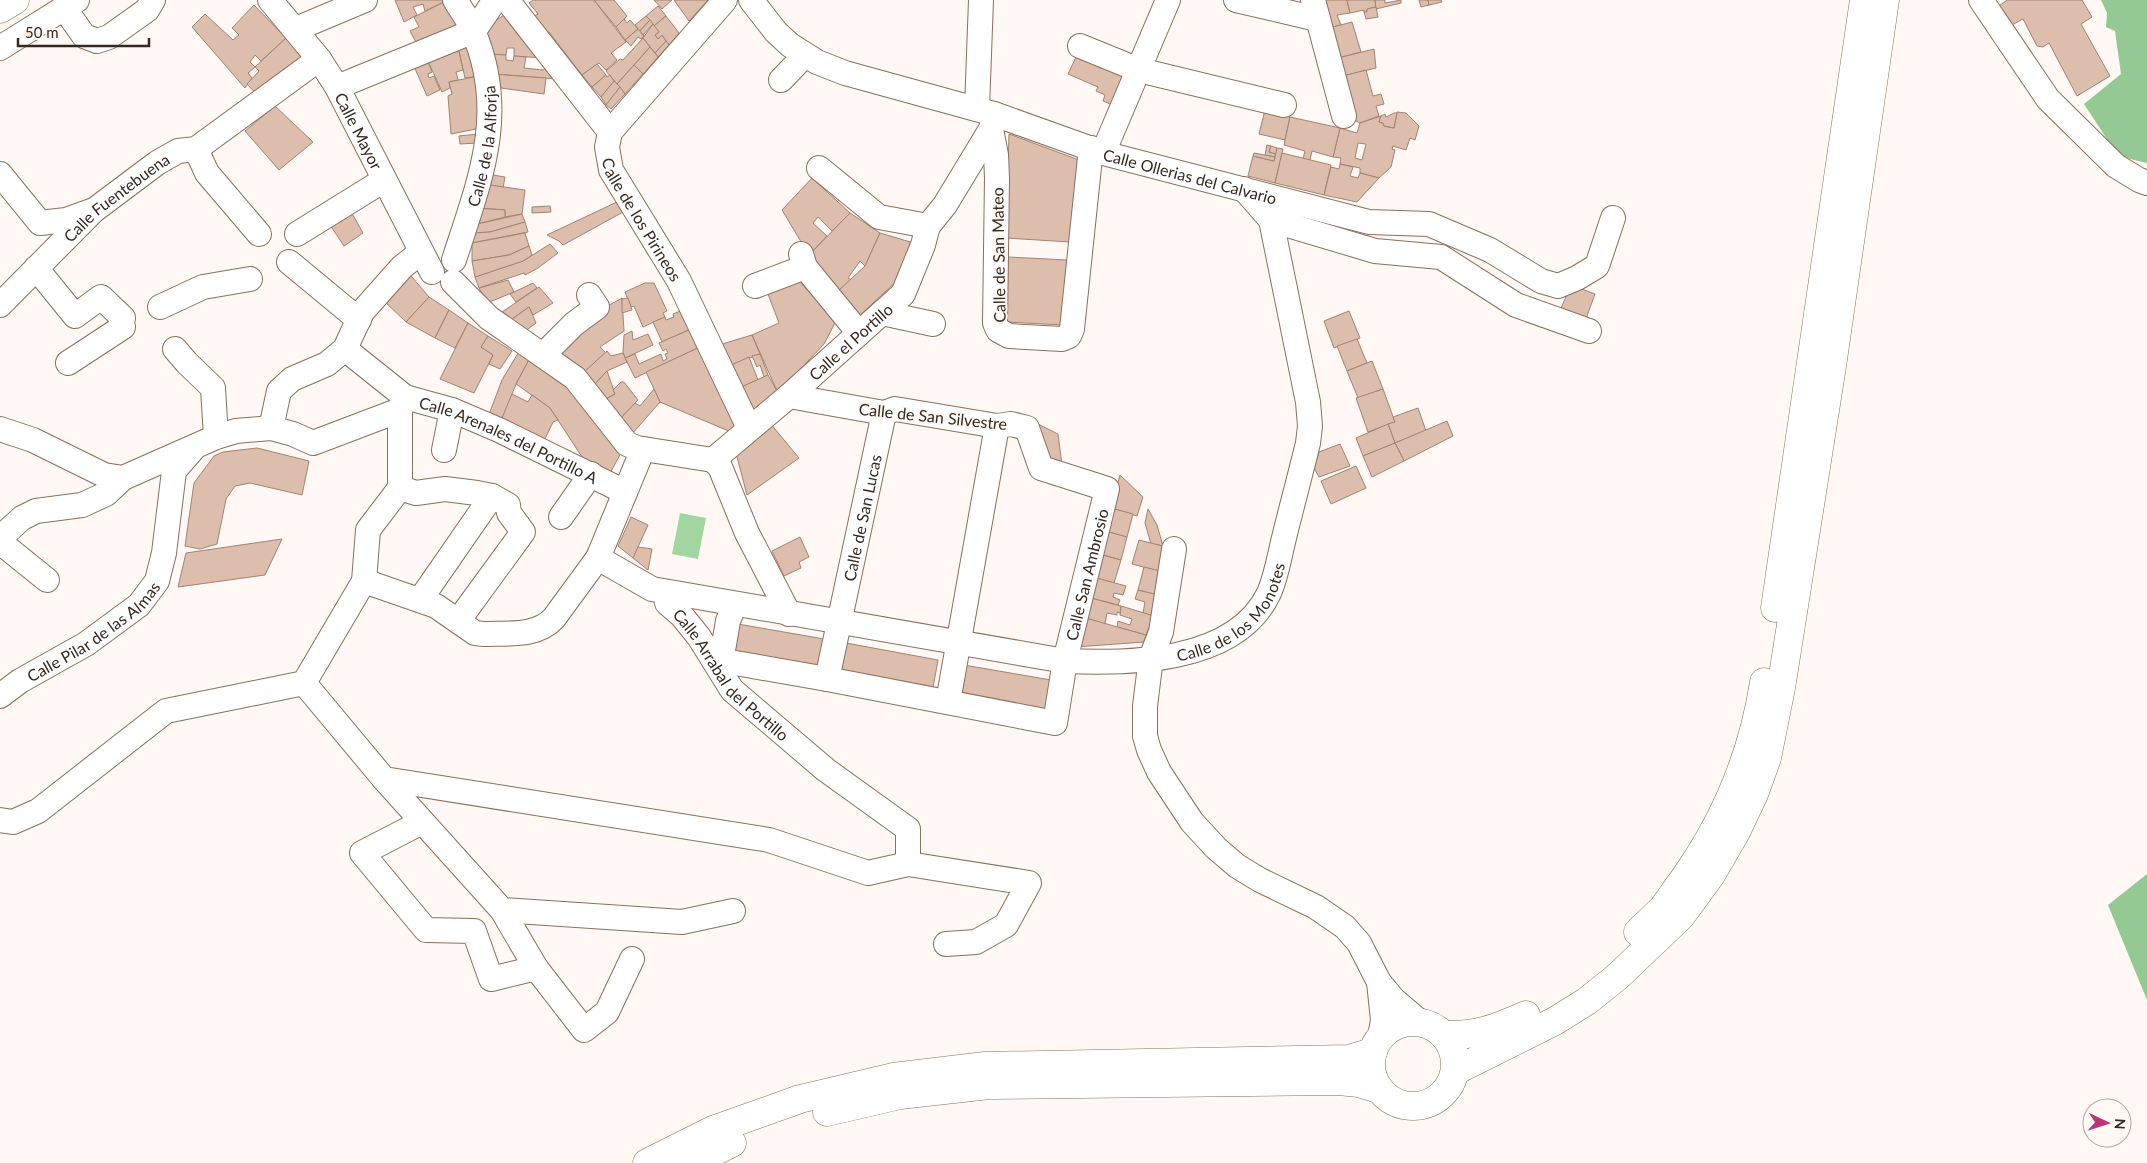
<svg xmlns="http://www.w3.org/2000/svg" width="2147" height="1163" viewBox="0 0 2147 1163" font-family="Lato,sans-serif">
  <style>
    .green { fill: #a1d6a0 }
    .forest { fill: #94c993 }
    .building { fill: #ddbdab; stroke: #a18372; fill-rule: evenodd }
    .lines { fill: none; stroke-linecap: round; stroke-linejoin: round }
    .minor-casing { stroke: #8b6f5e; stroke-width: 26 }
    .major-casing { stroke: #8b6f5e; stroke-width: 29 }
    .highway-casing { stroke: #8b6f5e; stroke-width: 29 }
    .minor { stroke: #fff; stroke-width: 24 }
    .major { stroke: #fff; stroke-width: 28 }
    .highway { stroke: #fff; stroke-width: 28 }
    .labels { text-anchor: middle; dominant-baseline: central; stroke-width: 4; stroke-linejoin: round; paint-order: stroke }
    .street-label { font-size: 16px; fill: #342821; stroke: #fff8f4 }
  </style>
  <rect width="100%" height="100%" fill="#fff8f4"/>
  <path class="green" d="M680 513 706 518 698 559 672 554Z"/>
  <g class="forest">
    <path d="M2101 0H2147V163L2118 156 2084 104 2121 74 2115 31 2106 27 2107 13Z"/>
    <path d="M2147 874V1000L2108 905Z"/>
  </g>
  <g class="building">
    <path d="M395 0H448L425 11 423 4 413 7 417 15 404 22Z"/>
    <path d="M448 0 463 26 418 46 410 31 419 27 414 17Z"/>
    <path d="M533 0H594L626 42 611 53 617 60 606 70 599 63 582 75 549 32 544 35 531 18 538 14 529 3Z"/>
    <path d="M594 0H614L627 16 616 27Z"/>
    <path d="M654 0H672L662 9Z"/>
    <path d="M674 0H708L689 21Z"/>
    <path d="M1321 0H1347L1350 13 1337 15 1341 25 1329 28Z"/>
    <path d="M1347 0H1375L1376 7 1367 9V12H1364V10L1350 13Z"/>
    <path d="M1375 0H1385V3L1401 0V3L1376 9Z"/>
    <path d="M1419 0H1428L1429 5 1421 7Z"/>
    <path d="M1428 0H1441L1442 2 1429 5Z"/>
    <path d="M2007 0H2082L2092 17 2081 24 2110 76 2077 96 2049 43 2043 47 2037 46 2023 19 2010 26 1999 6Z"/>
    <path d="M254 5 286 38 261 61 255 55 250 62 255 67 248 73 252 78 245 88 192 27 205 14 233 40 239 35 232 28Z"/>
    <path d="M658 6 666 16 654 26 646 16Z"/>
    <path d="M1376 7 1378 17 1366 19 1364 12H1367V9Z"/>
    <path d="M507 13 543 58 514 56V48H507L506 55 489 54 483 29Z"/>
    <path d="M646 16 650 20 640 31 635 25Z"/>
    <path d="M666 16 679 33 669 45 662 35 658 39 655 35 659 32 654 26Z"/>
    <path d="M624 19 627 23 630 20 638 29 625 40 616 27Z"/>
    <path d="M650 20 653 24 643 35 640 31Z"/>
    <path d="M1352 22 1361 52 1338 58 1329 28Z"/>
    <path d="M653 24 659 32 655 35 658 39 662 35 666 41 655 53 643 38Z"/>
    <path d="M638 29 644 36 641 39 638 37 631 46 625 40Z"/>
    <path d="M286 38 306 61 260 98 247 84 259 71 255 67Z"/>
    <path d="M643 38 650 47 617 84 606 71 620 59 623 60Z"/>
    <path d="M666 41 669 45 658 57 655 53Z"/>
    <path d="M472 42 479 76 465 78 458 47Z"/>
    <path d="M458 47 463 70 456 72 458 80 449 82 450 88 442 92 427 59Z"/>
    <path d="M650 47 658 57 643 74 634 65Z"/>
    <path d="M1374 49 1376 68 1343 76 1338 58Z"/>
    <path d="M489 54 506 55V60L513 61 514 56 526 57 524 68 543 70 549 66 558 79 493 74Z"/>
    <path d="M1077 55 1127 76 1115 106 1103 101 1105 95 1096 91 1098 87 1068 74Z"/>
    <path d="M427 59 432 72 428 74 429 78 434 76 440 90 427 96 413 64Z"/>
    <path d="M597 64 606 75 592 87 582 75Z"/>
    <path d="M634 65 643 74 625 94 617 84Z"/>
    <path d="M1366 70 1373 96 1381 94 1384 104 1376 106 1379 116 1360 123 1356 121 1343 76Z"/>
    <path d="M493 74 546 78 544 94 494 87Z"/>
    <path d="M606 75 607 77 610 75 614 81 601 97 592 87Z"/>
    <path d="M479 76 481 128 451 134 448 96 452 94 449 82Z"/>
    <path d="M614 81 620 87 606 105 601 97Z"/>
    <path d="M620 87 625 94 611 109 606 105Z"/>
    <path d="M275 106 313 142 279 170 245 131Z"/>
    <path d="M1265 110 1290 117 1285 140 1259 134Z"/>
    <path d="M1397 112 1406 113 1419 126 1415 140 1410 138 1406 150 1393 146 1392 149 1395 150 1391 167 1379 178 1360 173V168L1340 164 1341 158 1333 157 1340 128 1357 133 1360 123 1381 116 1379 122 1383 123 1384 126 1394 128ZM1358 143 1366 144 1362 160 1355 158Z"/>
    <path d="M1394 113H1397L1394 128 1384 126 1383 123 1379 122 1381 116 1385 114 1386 117Z"/>
    <path d="M1290 117 1340 128 1333 157 1312 151 1310 160 1303 159 1305 151 1284 145Z"/>
    <path d="M478 134V143L460 144 459 136Z"/>
    <path d="M1009 134 1079 160 1070 242 1006 238Z"/>
    <path d="M1267 145 1271 146 1269 152 1276 154 1275 157 1265 155Z"/>
    <path d="M1271 146 1277 148 1276 154 1269 152Z"/>
    <path d="M1277 148 1283 149 1275 183 1248 176 1253 156 1274 161Z"/>
    <path d="M1254 153 1275 157 1274 161 1253 156Z"/>
    <path d="M1282 153 1331 165 1324 195 1275 183Z"/>
    <path d="M1340 164 1353 167 1350 176 1358 178 1360 173 1379 178 1357 202 1324 195 1331 167 1339 169Z"/>
    <path d="M487 174 505 177 503 188 485 184Z"/>
    <path d="M812 178 850 213 832 231 818 217 813 223 827 236 809 255 782 210Z"/>
    <path d="M483 184 525 190 522 214 505 217V210L477 208Z"/>
    <path d="M619 201 625 211 563 245 559 241 547 235Z"/>
    <path d="M550 206 551 212 532 213V207Z"/>
    <path d="M349 208 363 233 344 246 328 222Z"/>
    <path d="M477 208 505 210V217L473 225Z"/>
    <path d="M850 213 880 233 865 266 860 261 848 278 852 280 837 292 809 255Z"/>
    <path d="M522 214 525 222 490 232 473 233V225Z"/>
    <path d="M525 222 528 232 472 243 473 233 490 232Z"/>
    <path d="M525 233 529 246 509 255 472 261V243Z"/>
    <path d="M880 233 917 244 899 279 858 317 837 292 865 266Z"/>
    <path d="M550 244 558 253 538 268 525 275 524 273 479 288 475 277 523 261Z"/>
    <path d="M529 246 532 255 523 261 475 277 472 261 509 255Z"/>
    <path d="M1008 257 1067 260 1062 325 1007 322Z"/>
    <path d="M406 270 429 297 406 322 382 299Z"/>
    <path d="M796 278 836 321 824 344 778 393 752 335 779 323 765 286Z"/>
    <path d="M508 280 514 292 487 303 479 288Z"/>
    <path d="M533 283 537 288 516 302 510 294Z"/>
    <path d="M645 283H654L667 311 663 313 665 317 643 327 634 306 631 307 625 292Z"/>
    <path d="M1571 285 1595 294 1584 324 1559 313Z"/>
    <path d="M539 287 553 303 533 315 529 307 508 322 499 314Z"/>
    <path d="M429 297 449 310 435 338 406 322Z"/>
    <path d="M622 298 624 331 600 347 606 353 583 373 552 350 604 308Z"/>
    <path d="M628 298 632 310 622 313V299Z"/>
    <path d="M529 307 536 323 524 332 508 322Z"/>
    <path d="M449 310 468 323 455 348 435 338Z"/>
    <path d="M683 310 691 329 662 342 653 322 665 317 666 320 674 317 673 314Z"/>
    <path d="M1349 311 1360 338 1334 348 1324 321Z"/>
    <path d="M468 323 488 336 481 347 493 355 474 393 440 379Z"/>
    <path d="M691 329 700 347 635 378 625 358 635 354 639 364 661 354 663 361 667 359 665 354 668 353 666 349 663 351 659 343Z"/>
    <path d="M632 331 633 340 648 334 653 345 625 358 623 353 624 335Z"/>
    <path d="M752 335 760 354 729 366 719 345Z"/>
    <path d="M488 336 512 351 500 369 489 364 493 355 481 347Z"/>
    <path d="M1357 339 1367 363 1347 371 1337 346Z"/>
    <path d="M700 347 738 429 731 432 660 402 646 372Z"/>
    <path d="M520 350 531 356 516 384 501 423 488 417 502 380Z"/>
    <path d="M607 351 611 356 623 353 627 362 607 371 594 385 583 373Z"/>
    <path d="M760 354 768 375 764 377 760 365 757 367 752 356Z"/>
    <path d="M531 356 572 386 621 453 609 475 586 463 550 408 516 384Z"/>
    <path d="M749 357 758 380 739 388 729 366Z"/>
    <path d="M1372 361 1383 389 1358 398 1347 371Z"/>
    <path d="M607 371 615 394 604 400 594 385Z"/>
    <path d="M768 375 778 393 751 412 739 388Z"/>
    <path d="M621 382H624L638 400 619 420 604 400 615 394 613 390Z"/>
    <path d="M654 389 660 402 632 434 619 420 635 403 640 406Z"/>
    <path d="M1383 389 1395 422 1368 432 1356 398Z"/>
    <path d="M512 394 528 402 532 395 550 408 558 420 553 422 544 441 502 418Z"/>
    <path d="M1418 408 1426 431 1395 443 1388 424 1395 422 1393 417Z"/>
    <path d="M1447 421 1453 436 1404 461 1395 443Z"/>
    <path d="M770 423 799 458 747 495 736 453Z"/>
    <path d="M1038 424 1058 434 1062 465 1044 458Z"/>
    <path d="M1388 424 1395 443 1363 456 1356 438Z"/>
    <path d="M1395 443 1404 461 1372 477 1363 456Z"/>
    <path d="M1340 444 1350 466 1319 477 1314 468 1319 452Z"/>
    <path d="M257 448 309 461 302 495 250 483 235 486 226 499 217 544 200 549 185 546 194 483 214 456 223 452Z"/>
    <path d="M1356 466 1366 488 1331 504 1321 481Z"/>
    <path d="M1120 475 1143 497 1137 516 1111 508Z"/>
    <path d="M1111 508 1133 514 1127 537 1105 531Z"/>
    <path d="M1148 509 1157 525 1163 546 1151 544 1145 523Z"/>
    <path d="M631 517 648 525 633 558 618 546Z"/>
    <path d="M1105 531 1127 537 1121 560 1099 554Z"/>
    <path d="M800 537 809 557 799 562 801 568 784 576 772 551Z"/>
    <path d="M282 539 265 575 178 587 186 553Z"/>
    <path d="M1139 540 1163 546 1162 572 1132 564Z"/>
    <path d="M638 547 652 549 648 570 633 558Z"/>
    <path d="M1099 554 1121 560 1114 583 1093 577Z"/>
    <path d="M1144 567 1160 571 1158 595 1138 590Z"/>
    <path d="M1093 577 1126 586 1123 595 1114 593 1113 597 1120 600 1118 605 1087 597Z"/>
    <path d="M1138 590 1158 595 1154 616 1143 613 1145 602 1135 599Z"/>
    <path d="M1087 597 1121 606 1120 613 1117 612V615L1107 613 1105 624 1082 617Z"/>
    <path d="M1121 606 1154 616 1146 635 1117 627 1118 621 1130 625 1132 619 1120 615Z"/>
    <path d="M1082 617 1146 635 1144 642 1075 647Z"/>
    <path d="M732 623 824 639 819 673 726 656Z"/>
    <path d="M846 643 938 660 932 693 840 676Z"/>
    <path d="M958 664 1051 680 1045 714 953 697Z"/>
  </g>
  <g class="lines">
    <g class="minor-casing">
      <g id="minor">
        <path id="s1" d="M270 0 319 59 337 87 432 272"/>
        <path id="s2" d="M507 0 610 132 607 147 611 170 679 281 749 428"/>
        <path id="s3" d="M751 0 776 32 790 45 817 62 845 73 994 114 1103 153 1369 222 1429 224 1490 250 1541 281 1558 286 1577 278 1597 266 1613 218"/>
        <path d="M1236 0 1317 19"/>
        <path d="M1313 0 1344 116"/>
        <path d="M1981 0 2048 99 2116 166 2139 180 2147 183"/>
        <path d="M65 9 84 36 97 41 109 37 147 10 153 0"/>
        <path d="M296 29 365 0"/>
        <path d="M474 31 495 0"/>
        <path d="M1080 46 1139 70 1284 105"/>
        <path d="M0 48 77 0"/>
        <path d="M781 80 805 55"/>
        <path d="M337 87 474 31"/>
        <path d="M977 109 981 0"/>
        <path d="M991 129 996 155 997 178 995 323 998 330 1009 336 1062 339 1069 336 1072 329 1091 148"/>
        <path d="M610 132 725 0"/>
        <path d="M196 149 207 173 259 234"/>
        <path d="M1103 153 1168 0"/>
        <path d="M819 168 879 217 928 226"/>
        <path d="M0 174 40 223 66 220 91 211"/>
        <path d="M1271 220 1375 251 1441 257 1516 305 1589 331"/>
        <path d="M297 234 384 180"/>
        <path d="M801 254 805 267 859 333"/>
        <path id="s4" d="M454 260C479 182 508 115 474 33 470 22 462 11 455 0"/>
        <path d="M289 262 359 320"/>
        <path d="M36 268 75 316 101 297 123 318"/>
        <path id="s5" d="M453 282 489 318 575 378 627 444 637 448 713 460 789 396 903 294 923 245 928 226 945 205 991 129 994 114"/>
        <path d="M755 286 805 267"/>
        <path id="s6" d="M0 305 93 211 157 163 178 151 196 149 319 59"/>
        <path d="M160 307 203 287 250 279"/>
        <path d="M882 313 933 324"/>
        <path d="M175 349 187 363 213 388 216 437"/>
        <path id="s7" d="M345 349 405 397 452 410 499 430 625 492"/>
        <path d="M543 355 574 324 597 307 589 295"/>
        <path d="M68 363 123 327"/>
        <path d="M271 428 279 391 292 379 327 364 345 349 362 312 402 267 421 252"/>
        <path d="M0 429 33 440 104 475 123 478"/>
        <path id="s8" d="M643 449 598 558 652 589 1065 661C1130 664 1236 663 1269 593 1276 577 1279 559 1283 542 1291 509 1300 476 1308 443L1310 426 1308 402 1271 220 1244 189"/>
        <path d="M444 450 452 410"/>
        <path d="M713 460 720 467 747 533 789 614"/>
        <path d="M400 488 416 493 445 489 477 493 492 496 508 505 509 513 523 532 458 621"/>
        <path d="M561 517 591 474"/>
        <path d="M0 538 22 518 36 511 82 505 106 494 123 478 216 437 236 431 271 428 293 434 313 443 400 410"/>
        <path d="M0 542 47 580"/>
        <path d="M1174 549 1161 632 1151 658 1145 706V736L1149 750 1159 772 1192 822 1216 848 1237 866 1260 880 1316 907 1345 927 1359 943 1379 982 1394 1000 1420 1022"/>
        <path d="M364 581 436 606 475 633 484 634C508 633 537 637 554 618L598 558"/>
        <path id="s9" d="M665 592 667 603 682 616 699 637 732 690 826 770 908 829V864"/>
        <path d="M420 600 492 496"/>
        <path id="s10" d="M735 604 728 621 722 656 724 661 827 679 1055 723 1065 661 1107 489 1041 468 1027 428 1011 424 997 426 895 409 884 413 789 396"/>
        <path id="s11" d="M827 679 884 413"/>
        <path d="M304 683 384 779 769 840 868 873 908 864 1029 883 1006 925 976 942 946 944"/>
        <path id="s12" d="M0 696 20 681 86 644 139 605 157 581 164 553 174 471 194 448"/>
        <path d="M948 702 997 426"/>
        <path d="M384 779 502 910 682 922 733 911"/>
        <path d="M0 820 13 822 38 811 166 711 304 683 364 581 368 530 400 488V410L405 397"/>
        <path d="M422 822 362 853 426 930 474 931 491 979 536 968"/>
        <path d="M502 910 536 968 584 1030 607 1012 632 959"/>
        <path d="M1379 982 1383 1020 1380 1037"/>
      </g>
    </g>
    <g class="major-casing">
      <path id="major" d="M0 9 15 0"/>
    </g>
    <g class="highway-casing">
      <g id="highway">
        <path d="M1775 608 1864 0"/>
        <path d="M1638 932C1646 924 1655 916 1663 908 1670 899 1676 889 1683 880 1725 821 1753 754 1764 682"/>
        <circle cx="1413" cy="1064" r="42"/>
        <path d="M1444 1035C1477 1036 1496 1028 1526 1015"/>
        <path d="M1455 1071 1555 1021 1587 1001 1617 977 1681 916 1711 875 1736 832 1754 794 1767 758 1781 688 1832 366 1885 0"/>
        <path d="M827 1112 900 1095 989 1085 1339 1081 1359 1083 1379 1089"/>
        <path d="M647 1163 713 1130 800 1099 893 1077 985 1066 1349 1059 1373 1052"/>
        <path d="M691 1163 732 1143"/>
      </g>
    </g>
    <use href="#minor" class="minor"/>
    <use href="#major" class="major"/>
    <use href="#highway" class="highway"/>
  </g>
  <g class="labels">
    <g class="street-label">
      <text stroke="none"><textPath href="#s1" startOffset="159">Calle Mayor</textPath></text>
      <text stroke="none"><textPath href="#s4" startOffset="118">Calle de la Alforja</textPath></text>
      <text stroke="none"><textPath href="#s3" startOffset="482">Calle Ollerias del Calvario</textPath></text>
      <text stroke="none"><textPath href="#s6" startOffset="159">Calle Fuentebuena</textPath></text>
      <text stroke="none"><textPath href="#s2" startOffset="264">Calle de los Pirineos</textPath></text>
      <text transform="translate(998 255) rotate(-91)">Calle de San Mateo</text>
      <text stroke="none"><textPath href="#s5" startOffset="509">Calle el Portillo</textPath></text>
      <text transform="translate(933 416) rotate(6)">Calle de San Silvestre</text>
      <text stroke="none"><textPath href="#s7" startOffset="189">Calle Arenales del Portillo A</textPath></text>
      <text stroke="none"><textPath href="#s11" startOffset="165">Calle de San Lucas</textPath></text>
      <text stroke="none"><textPath href="#s10" startOffset="548">Calle San Ambrosio</textPath></text>
      <text stroke="none"><textPath href="#s8" startOffset="785">Calle de los Monotes</textPath></text>
      <text stroke="none"><textPath href="#s12" startOffset="114">Calle Pilar de las Almas</textPath></text>
      <text stroke="none"><textPath href="#s9" startOffset="108">Calle Arrabal del Portillo</textPath></text>
    </g>
  </g>
  <g transform="translate(2107 1123) rotate(94)"><circle r="24" fill="#fff8f4" stroke="#aea5a0"/>
  <path d="M0-4L9 19L0 12L-9 19Z" fill="#bb3577"/>
  <text y="-8" font-size="14" font-weight="bold" text-anchor="middle" fill="#342821">N</text>
  </g>
  <path d="M18 38v8h131v-8" fill="none" stroke="#342821" stroke-width="2.5"/>
  <text x="25" y="38" font-size="15" fill="#342821" stroke="#fff8f4" stroke-width="4" paint-order="stroke">50 m</text>
</svg>
